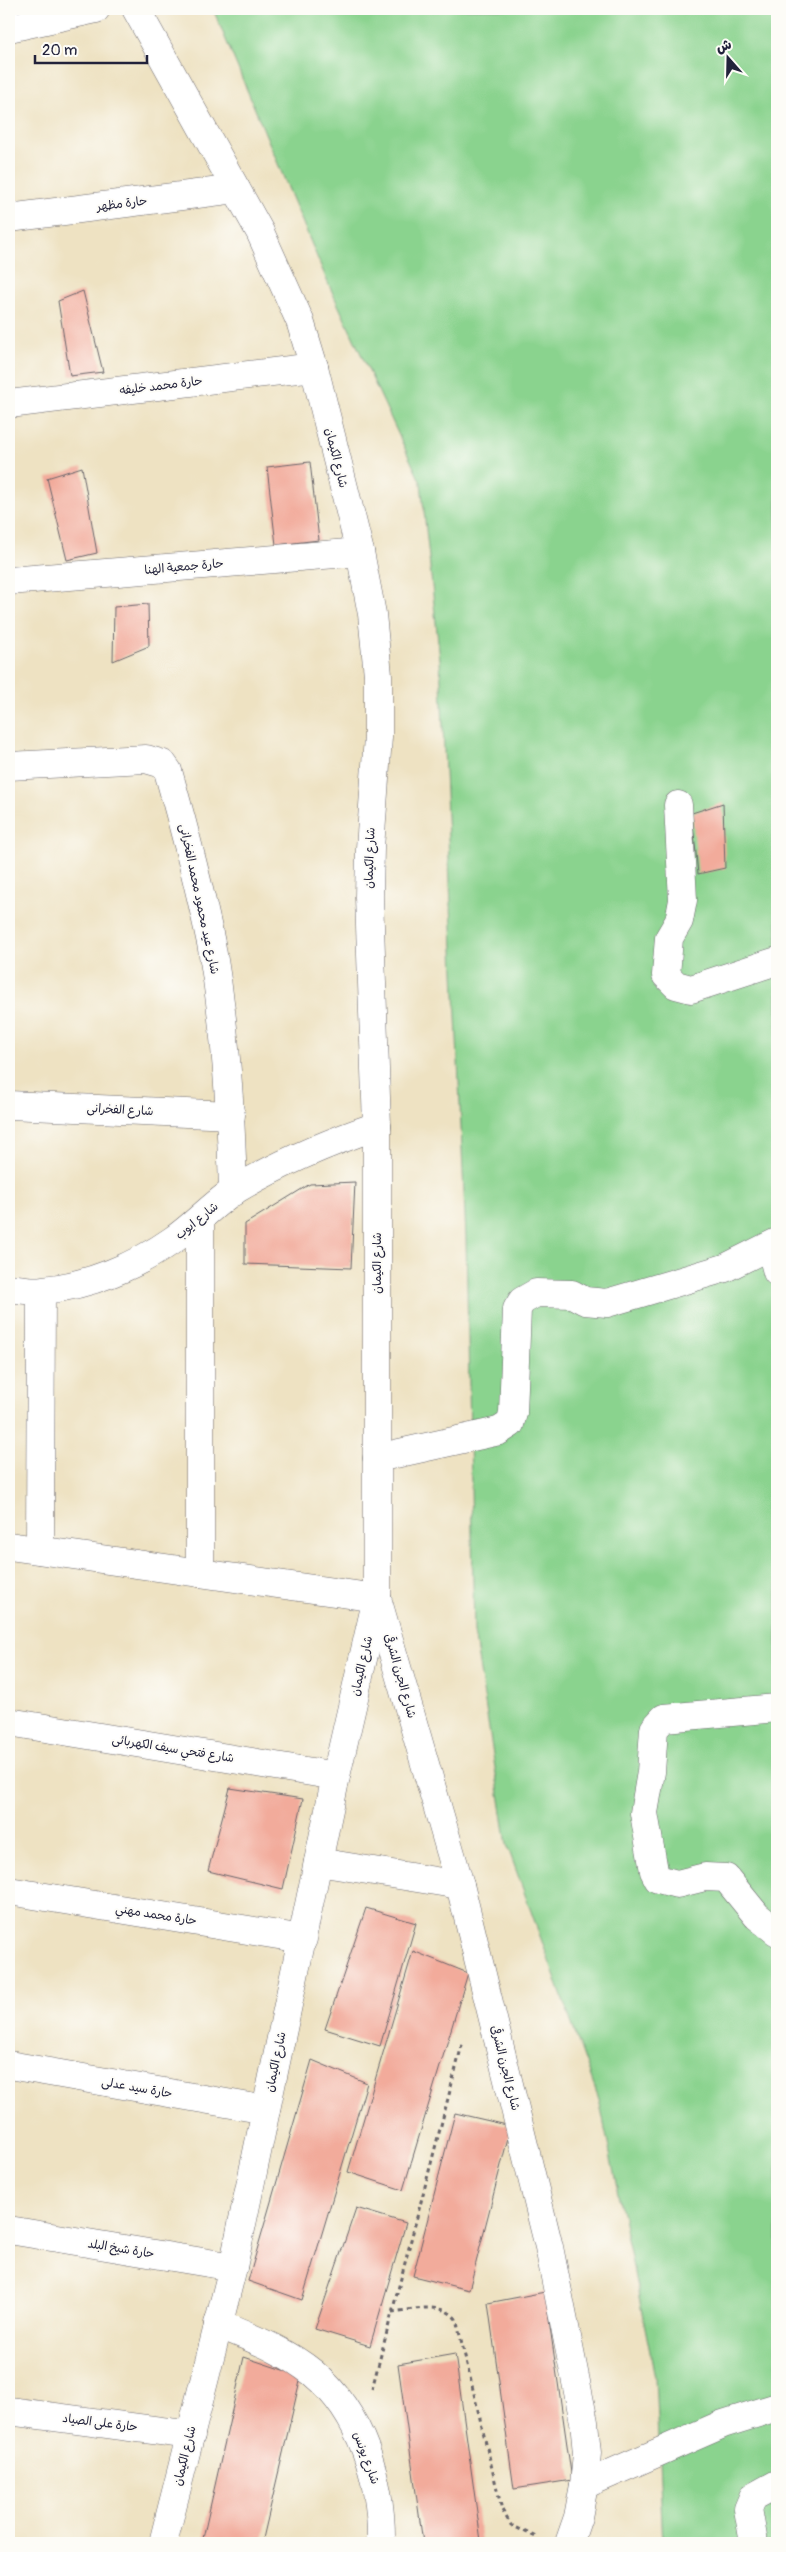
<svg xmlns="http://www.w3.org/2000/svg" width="786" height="2552" viewBox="0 0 786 2552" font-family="Pangolin,'Playpen Sans Arabic',sans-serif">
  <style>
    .green { fill: #8ad38e; stroke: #567a64 }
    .building { fill: #f2ab9b }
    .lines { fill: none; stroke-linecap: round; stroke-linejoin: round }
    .minor-casing { stroke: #69656a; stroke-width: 29 }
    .path { stroke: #69656a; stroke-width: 3; stroke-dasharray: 4 4; stroke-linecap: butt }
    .minor { stroke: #fff; stroke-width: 28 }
    .labels { text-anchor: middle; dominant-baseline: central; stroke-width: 4; stroke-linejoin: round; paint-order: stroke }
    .street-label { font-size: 12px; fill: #22223b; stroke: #fdfcf7 }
  </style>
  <rect width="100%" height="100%" fill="#fdfcf7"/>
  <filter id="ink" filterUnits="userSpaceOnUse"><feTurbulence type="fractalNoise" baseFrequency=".02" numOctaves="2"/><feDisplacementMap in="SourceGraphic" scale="10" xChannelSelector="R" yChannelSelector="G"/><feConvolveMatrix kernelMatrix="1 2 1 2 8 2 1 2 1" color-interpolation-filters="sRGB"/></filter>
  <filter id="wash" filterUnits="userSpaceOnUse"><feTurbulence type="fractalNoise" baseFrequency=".0096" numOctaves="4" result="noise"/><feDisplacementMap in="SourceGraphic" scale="20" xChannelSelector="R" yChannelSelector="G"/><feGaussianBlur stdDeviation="1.12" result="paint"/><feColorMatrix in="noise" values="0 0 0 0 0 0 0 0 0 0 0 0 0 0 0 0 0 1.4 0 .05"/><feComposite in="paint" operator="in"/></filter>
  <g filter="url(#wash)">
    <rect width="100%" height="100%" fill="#eee2c2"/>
    <path class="green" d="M213 9H777V2543H663L655 2377 599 2099 507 1845 474 1632 466 1238 440 660 421 483 328 283Z"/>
    <g id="blocks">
      <g class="building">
        <path d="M83 291 103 372 70 376 58 301Z"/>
        <path d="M310 462 319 540 276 545 267 467Z"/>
        <path d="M82 467 97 553 67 560 47 478Z"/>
        <path d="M148 604 149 646 113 661 114 607Z"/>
        <path d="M723 803 725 868 698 874 692 813Z"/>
        <path d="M355 1182 351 1268 245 1264V1224L310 1184Z"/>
        <path d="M230 1788 303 1799 283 1889 208 1871Z"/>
        <path d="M366 1908 416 1923 380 2046 325 2029Z"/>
        <path d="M413 1951 468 1973 403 2190 348 2172Z"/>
        <path d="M312 2060 367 2083 302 2300 248 2281Z"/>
        <path d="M455 2113 511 2126 469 2290 413 2276Z"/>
        <path d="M356 2208 406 2223 370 2346 315 2329Z"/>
        <path d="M545 2292 572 2480 514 2489 488 2303Z"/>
        <path d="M455 2354 481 2541 423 2543 398 2364Z"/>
        <path d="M244 2357 301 2376 262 2543H202Z"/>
      </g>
    </g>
  </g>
  <g filter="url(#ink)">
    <use href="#blocks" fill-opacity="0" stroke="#69656a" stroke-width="1"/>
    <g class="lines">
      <g class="minor-casing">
        <g id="minor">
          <path d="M136 9 260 232 300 321 314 367 360 552 372 614 378 675V737L370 848 369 897 377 1126V1598L336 1776 233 2267 163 2543"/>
          <path d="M9 28 96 9"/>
          <path d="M9 218 236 189"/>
          <path d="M9 404 314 367"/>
          <path d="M9 581 360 552"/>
          <path d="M9 766 146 759 163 764 168 771C184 828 199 885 211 943 226 1025 231 1109 233 1192"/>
          <path d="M678 805 683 900 679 921 669 938 666 975 676 985 691 989 777 961"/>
          <path d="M9 1105 231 1115"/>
          <path d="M770 1246 777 1272"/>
          <path d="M9 1288C20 1289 32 1292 43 1290 88 1286 136 1266 173 1240 195 1225 213 1204 235 1190 280 1163 327 1143 377 1126"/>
          <path d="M377 1458 499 1431 510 1424 513 1413 517 1309 522 1301 536 1293 572 1294 585 1301 607 1303 725 1268 777 1242"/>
          <path d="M9 1546 377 1598 460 1885 549 2247 584 2422 587 2453 584 2485 578 2517 569 2543"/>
          <path d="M40 1550 41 1291"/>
          <path d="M200 1573V1219"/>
          <path d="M777 1708 664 1718 654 1729 651 1772 644 1813 654 1871 658 1879 677 1884 705 1877 726 1878 757 1916 777 1932"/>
          <path d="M9 1722 336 1776"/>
          <path d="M318 1862 460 1885"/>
          <path d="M9 1891 303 1939"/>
          <path d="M9 2065 266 2110"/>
          <path d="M9 2230 233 2267"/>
          <path d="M218 2324C251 2338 285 2350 313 2373 362 2414 382 2482 381 2543"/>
          <path d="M9 2411 191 2435"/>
          <path d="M584 2485 723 2424 777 2407"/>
          <path d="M754 2543 748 2509 753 2497 777 2484"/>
        </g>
      </g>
      <g class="path">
        <path d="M392 2312C413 2310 442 2301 456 2319L502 2510 511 2525 536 2537"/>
        <path d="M372 2389 463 2041"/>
      </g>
      <use href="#minor" class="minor"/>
    </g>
  </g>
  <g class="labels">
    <g class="street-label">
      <text transform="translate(122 204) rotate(-7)">حارة مظهر</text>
      <text transform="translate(161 386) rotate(-7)">حارة محمد خليفه</text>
      <text transform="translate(336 458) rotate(76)">شارع الكيمان</text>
      <text transform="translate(184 567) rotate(-5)">حارة جمعية الهنا</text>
      <text transform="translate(370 858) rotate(-88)">شارع الكيمان</text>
      <text transform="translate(199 899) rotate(78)">شارع عيد محمود محمد الفخرانى</text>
      <text transform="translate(120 1110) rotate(3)">شارع الفخرانى</text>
      <text transform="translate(197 1221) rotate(-39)">شارع ايوب</text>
      <text transform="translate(377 1263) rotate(-90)">شارع الكيمان</text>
      <text transform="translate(362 1666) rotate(-77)">شارع الكيمان</text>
      <text transform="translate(400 1676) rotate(74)">شارع الجرن الشرقى</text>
      <text transform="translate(173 1749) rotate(9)">شارع فتحي سيف الكهربائى</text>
      <text transform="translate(156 1915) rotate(9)">حارة محمد مهني</text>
      <text transform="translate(276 2062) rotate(-78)">شارع الكيمان</text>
      <text transform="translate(505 2068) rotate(76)">شارع الجرن الشرقى</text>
      <text transform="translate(137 2088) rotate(10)">حارة سيد عدلى</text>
      <text transform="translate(121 2249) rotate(9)">حارة شيخ البلد</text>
      <text transform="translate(100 2423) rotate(7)">حارة على الصياد</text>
      <text transform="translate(185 2456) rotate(-76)">شارع الكيمان</text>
      <text transform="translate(366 2458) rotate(70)">شارع يونس</text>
    </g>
  </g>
  <rect width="786" height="2552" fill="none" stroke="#fdfcf7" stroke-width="30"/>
  <g transform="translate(728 58) rotate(340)" stroke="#fdfcf7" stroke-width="4" paint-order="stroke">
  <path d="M0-4L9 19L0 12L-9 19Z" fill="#22223b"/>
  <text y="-8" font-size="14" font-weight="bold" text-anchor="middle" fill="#22223b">ش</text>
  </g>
  <path d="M35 55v8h112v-8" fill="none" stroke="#22223b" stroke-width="2.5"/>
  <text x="42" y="55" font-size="15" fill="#22223b" stroke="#fdfcf7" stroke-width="4" paint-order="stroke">20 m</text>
</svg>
